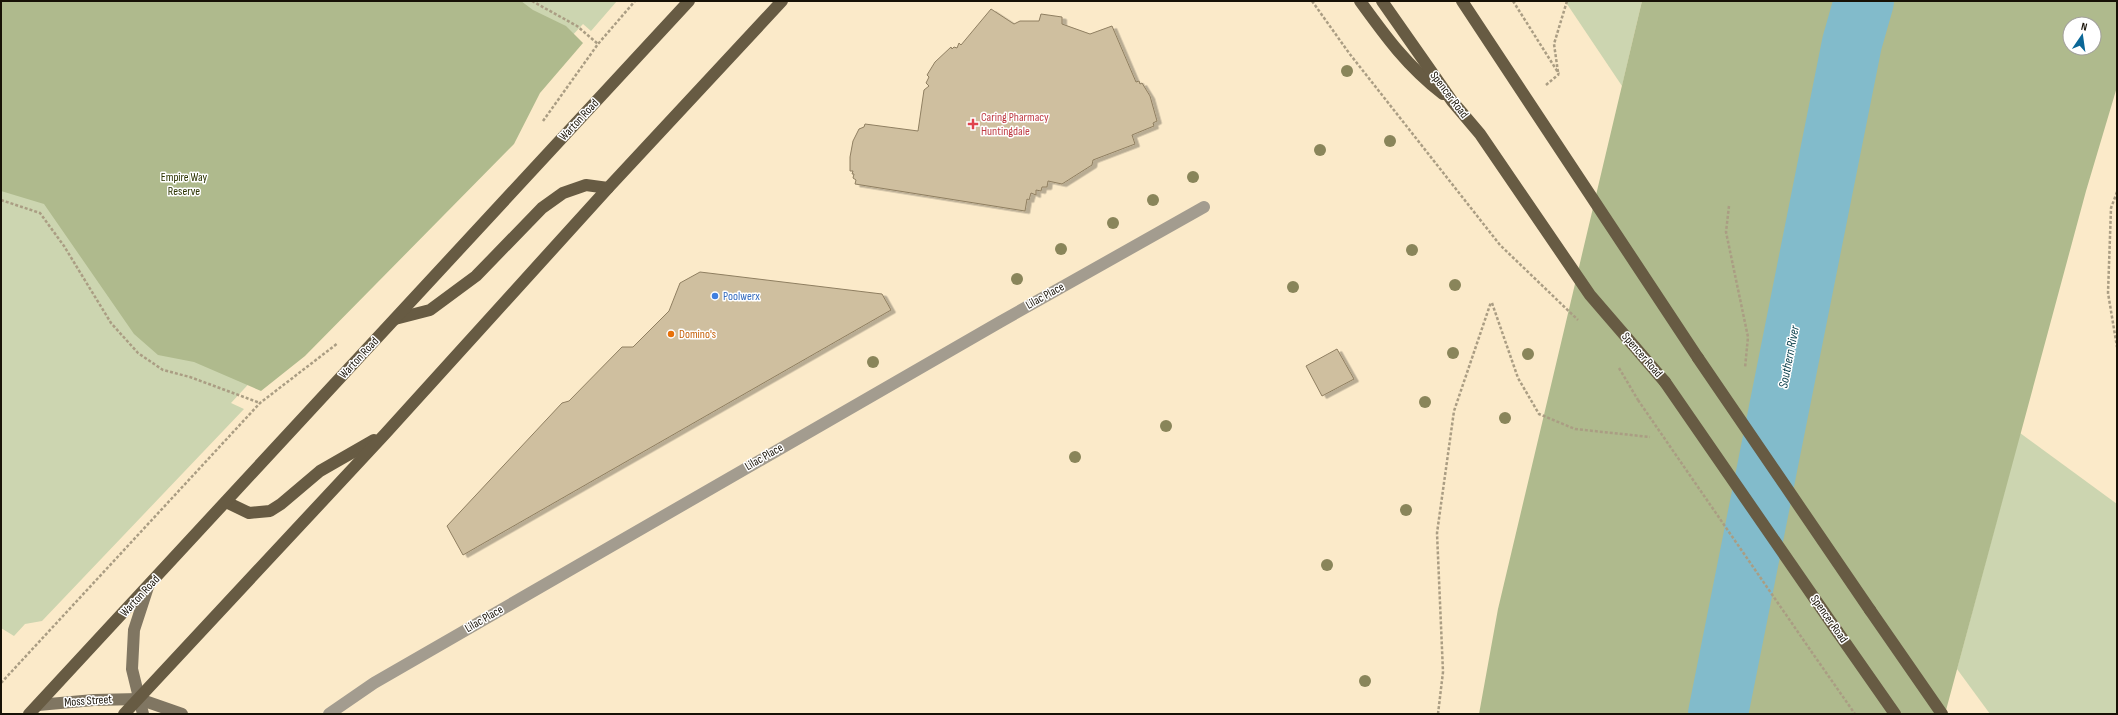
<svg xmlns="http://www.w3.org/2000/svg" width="2118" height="715" viewBox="0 0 2118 715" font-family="'Sofia Sans Condensed',sans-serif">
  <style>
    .green { fill: #ccd5b0 }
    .forest { fill: #afba8d; fill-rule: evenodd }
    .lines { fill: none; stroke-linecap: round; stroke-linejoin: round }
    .river { stroke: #82bbcb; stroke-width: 60 }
    .building { fill: #cfbf9f; stroke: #8f7f61; filter: url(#shadow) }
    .path { stroke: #aa9d83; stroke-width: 2.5; stroke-dasharray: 3 2; stroke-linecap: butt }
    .street { stroke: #a39c8f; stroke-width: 12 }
    .secondary { stroke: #807662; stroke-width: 12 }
    .primary { stroke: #675b43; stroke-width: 12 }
    .path-bridge { stroke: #aa9d83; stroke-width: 2.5; stroke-dasharray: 3 2; stroke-linecap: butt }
    .primary-bridge { stroke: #675b43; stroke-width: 12 }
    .tree { fill: #89855a }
    .health-dot { fill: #e0444e; stroke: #fff; stroke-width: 1.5 }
    .shop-dot { fill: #3f7fe0; stroke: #fff; stroke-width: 1.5 }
    .food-dot { fill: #e8710a; stroke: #fff; stroke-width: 1.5 }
    .labels { text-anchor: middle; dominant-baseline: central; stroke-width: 3; stroke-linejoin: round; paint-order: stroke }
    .street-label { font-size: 12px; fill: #171106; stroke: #fff }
    .health-label { font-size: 12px; fill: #be3a42; stroke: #fff; text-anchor: start }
    .park-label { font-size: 12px; fill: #2b3300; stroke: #fff }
    .shop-label { font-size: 12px; fill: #366cbe; stroke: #fff; text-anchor: start }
    .food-label { font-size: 12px; fill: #c56008; stroke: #fff; text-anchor: start }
    .water-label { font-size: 13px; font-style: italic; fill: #0d424e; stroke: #fff }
  </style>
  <defs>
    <filter id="shadow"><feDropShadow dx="4.5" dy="2.5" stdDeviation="0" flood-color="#0004"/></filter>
  </defs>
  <rect width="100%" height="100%" fill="#fbeac9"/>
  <g class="green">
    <path d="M1 1H617L591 31 583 24 231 403 244 409 42 621 25 624 14 636 1 628Z"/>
    <path d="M1565 1H1642L1622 86Z"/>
    <path d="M2020 433 2117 504V714H1990L1957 669Z"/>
  </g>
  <g class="forest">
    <path d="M1 1H521L533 10 566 26 583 43 540 93 514 144 305 356 261 391 194 362 158 355 134 334 44 204 1 191Z"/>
    <path d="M1642 1H2117V87L2086 191 1945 714H1479L1498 609ZM2070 24H2094V48H2070Z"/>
  </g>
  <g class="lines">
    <path class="river" d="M1718 714 1852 43 1864 1"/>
  </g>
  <g class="building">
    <path d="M991 9 1014 24 1020 21H1039L1041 14 1062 17V24L1090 34 1112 26 1136 82 1139 81 1140 84 1142 83 1150 96 1157 121 1153 123 1154 126 1132 135 1135 144 1093 160 1092 165 1062 184 1048 181 1047 187H1042L1041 191 1036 190V195L1031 193 1029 200 1027 199 1025 211 855 184 856 180 853 178 854 174H852L853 171H850V157L853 141 859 129 864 127 865 124 918 131 924 90 929 86 926 83 929 77 927 75 935 62 951 47 952 49 954 47 957 48 959 43 961 45Z"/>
    <path d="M700 272 882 294 891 310 463 555 447 526 562 403 569 401 622 347H633L669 311 680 283Z"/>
    <path d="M1337 349 1354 379 1322 396 1306 366Z"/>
  </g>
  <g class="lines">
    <g class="path">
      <path d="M532 1 577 26 598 44"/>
      <path d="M1312 1 1349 53 1500 245 1578 320"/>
      <path d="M1513 1 1559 74"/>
      <path d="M1558 72 1554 44 1567 1"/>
      <path d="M1546 85 1559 74"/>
      <path d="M543 121 598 44 635 1"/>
      <path d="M2117 192 2111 208 2108 293 2117 347"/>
      <path d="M1 200 40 213 64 246 111 323 138 353 163 370 190 377 260 403"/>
      <path d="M1729 206 1726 232 1748 337 1745 368"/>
      <path d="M1492 303 1518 378 1539 414 1575 429 1650 437"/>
      <path d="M1619 368 1638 400"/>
      <path d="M1811 651 1855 714"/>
      <path d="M1 683 260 403 338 343"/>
      <path d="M1438 714 1443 672 1437 533 1454 411 1491 302"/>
    </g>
    <path class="street" d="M329 714 374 683 1000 322 1204 207"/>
    <g class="secondary">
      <path d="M38 705 94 700 139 699 182 714"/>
      <path d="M143 714 132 669 134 630 148 587"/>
    </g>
    <g class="primary">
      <path d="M1360 1C1386 37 1407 66 1443 94"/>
      <path d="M1382 1 1452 101 1480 134 1590 295 1665 382"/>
      <path d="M1462 1 1698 358"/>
      <path d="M395 319 430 310 476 276 542 208 563 193 586 185 608 188"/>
      <path d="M226 502 249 513 270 511 281 504 320 471 374 440"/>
      <path d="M1870 610 1942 714"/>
      <path d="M1837 631 1895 714"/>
      <path d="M29 714 689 1"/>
      <path d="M124 714 385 434 608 188 782 1"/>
    </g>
    <path class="path-bridge" d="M1638 400 1811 651"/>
    <g class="primary-bridge">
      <path d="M1698 358 1870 610"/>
      <path d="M1665 382 1837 631"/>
    </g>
  </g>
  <g class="tree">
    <circle cx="1347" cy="71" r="6"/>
    <circle cx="1390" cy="141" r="6"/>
    <circle cx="1320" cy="150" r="6"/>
    <circle cx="1193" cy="177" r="6"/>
    <circle cx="1153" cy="200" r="6"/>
    <circle cx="1113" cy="223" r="6"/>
    <circle cx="1061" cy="249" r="6"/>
    <circle cx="1412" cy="250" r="6"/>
    <circle cx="1017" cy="279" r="6"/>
    <circle cx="1455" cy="285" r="6"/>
    <circle cx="1293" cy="287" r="6"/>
    <circle cx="1453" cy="353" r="6"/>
    <circle cx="1528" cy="354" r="6"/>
    <circle cx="873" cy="362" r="6"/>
    <circle cx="1425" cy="402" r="6"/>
    <circle cx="1505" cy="418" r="6"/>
    <circle cx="1166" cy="426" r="6"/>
    <circle cx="1075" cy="457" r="6"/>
    <circle cx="1406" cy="510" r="6"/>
    <circle cx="1327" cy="565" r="6"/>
    <circle cx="1365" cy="681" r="6"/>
  </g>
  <path class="health-dot" d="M971 118h4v4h4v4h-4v4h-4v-4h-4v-4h4z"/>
  <circle class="shop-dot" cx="715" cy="296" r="4"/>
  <circle class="food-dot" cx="671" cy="334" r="4"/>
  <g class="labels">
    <g class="street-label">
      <text transform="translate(1449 95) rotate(53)">Spencer Road</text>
      <text transform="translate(579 120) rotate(-47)">Warton Road</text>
      <text transform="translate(1045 296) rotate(-29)">Lilac Place</text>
      <text transform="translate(1642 355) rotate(49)">Spencer Road</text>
      <text transform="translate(359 358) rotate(-47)">Warton Road</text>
      <text transform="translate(764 457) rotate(-30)">Lilac Place</text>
      <text transform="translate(140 596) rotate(-47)">Warton Road</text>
      <text transform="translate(484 619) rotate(-30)">Lilac Place</text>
      <text transform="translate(1829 619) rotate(55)">Spencer Road</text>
      <text transform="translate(88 701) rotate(-4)">Moss Street</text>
    </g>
    <g class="health-label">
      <text x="981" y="117">Caring Pharmacy<tspan x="981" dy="14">Huntingdale</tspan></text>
    </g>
    <g class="park-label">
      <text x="184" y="177">Empire Way<tspan x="184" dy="14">Reserve</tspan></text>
    </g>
    <g class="shop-label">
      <text x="723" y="296">Poolwerx</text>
    </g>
    <g class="food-label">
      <text x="679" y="334">Domino's</text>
    </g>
    <g class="water-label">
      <text transform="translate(1789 357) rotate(-79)">Southern River</text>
    </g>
  </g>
  <rect width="2118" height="715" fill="none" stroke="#171106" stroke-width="4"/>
  <g transform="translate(2082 36) rotate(13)"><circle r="19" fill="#ffffff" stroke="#a2a09b"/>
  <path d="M0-3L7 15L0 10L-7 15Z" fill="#0b6797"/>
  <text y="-6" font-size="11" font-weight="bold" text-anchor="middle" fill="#171106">N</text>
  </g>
</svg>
